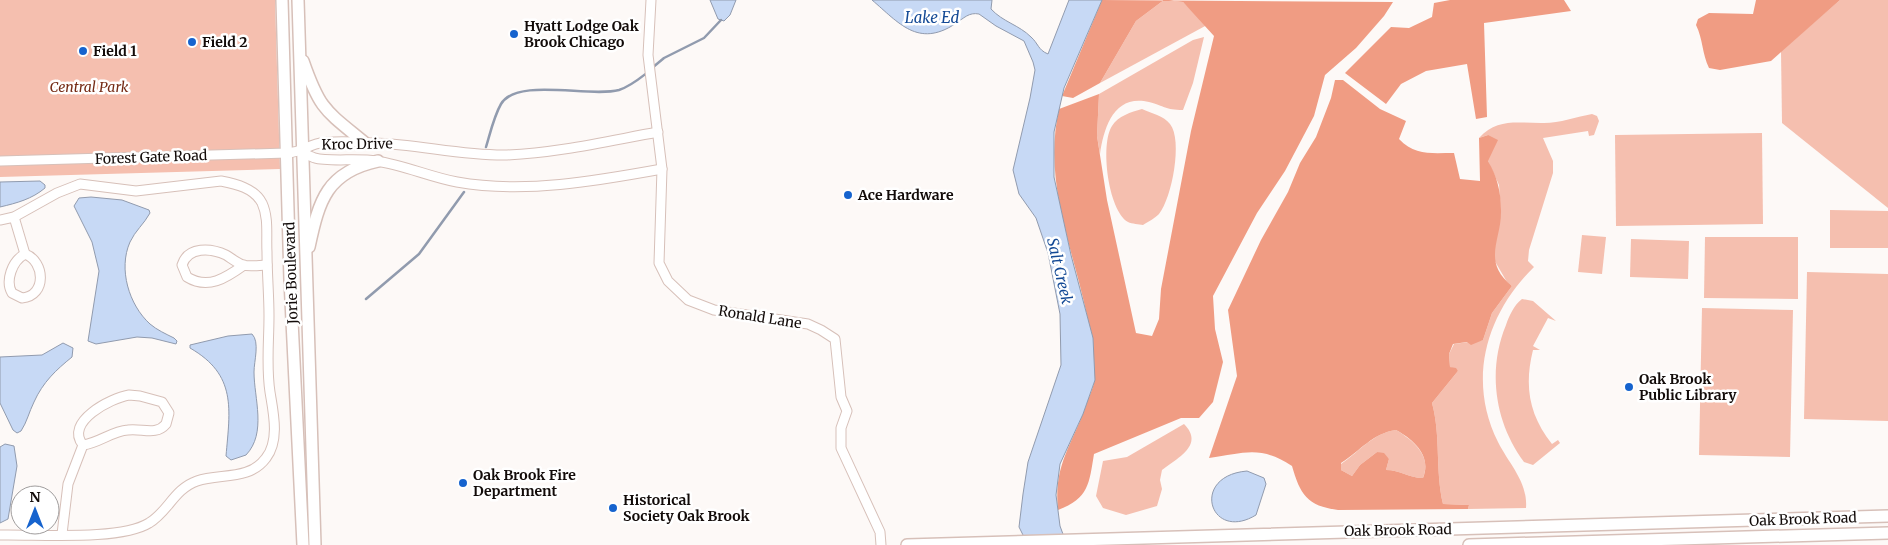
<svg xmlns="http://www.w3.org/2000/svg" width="1888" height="545" viewBox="0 0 1888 545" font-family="Merriweather,serif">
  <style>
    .green { fill: #f5bfaf }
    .forest { fill: #f09c83; fill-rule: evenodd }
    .water { fill: #c7d9f5; stroke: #919bae }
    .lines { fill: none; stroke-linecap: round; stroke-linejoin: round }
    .stream { stroke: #919bae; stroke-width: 2.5 }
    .minor-casing { stroke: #d7c0b9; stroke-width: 11 }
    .secondary-casing { stroke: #d7c0b9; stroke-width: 14 }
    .minor { stroke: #fff; stroke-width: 9 }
    .secondary { stroke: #fff; stroke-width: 11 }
    .poi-dot { fill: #1663ce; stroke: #fff; stroke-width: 2 }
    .labels { text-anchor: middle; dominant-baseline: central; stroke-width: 5; stroke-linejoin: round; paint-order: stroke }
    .poi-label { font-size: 14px; font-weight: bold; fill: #120b09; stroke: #fff; text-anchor: start }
    .park-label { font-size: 14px; font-style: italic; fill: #752b15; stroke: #fff }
    .street-label { font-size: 14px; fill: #120b09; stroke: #fff }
    .water-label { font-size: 15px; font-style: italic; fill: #134995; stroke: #fff }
  </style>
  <rect width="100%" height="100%" fill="#fdf9f7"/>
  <g class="green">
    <path d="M0 0H275L280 169 0 177Z"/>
    <path d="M1164 0 1183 2 1207 25 1100 83 1136 21Z"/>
    <path d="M1840 0H1888V208L1782 123 1781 51Z"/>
    <path d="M1204 37 1193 83 1183 110C1165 110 1165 106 1149 102 1114 94 1104 127 1100 154L1097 136 1099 94 1193 40Z"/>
    <path d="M1142 109C1151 113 1164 116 1170 124 1183 140 1172 198 1159 214 1155 218 1148 222 1143 225 1139 224 1132 224 1128 222 1108 210 1100 144 1112 126 1118 116 1131 112 1142 109Z"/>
    <path d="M1592 114 1597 116 1599 121 1594 135 1589 136 1588 131 1543 138 1553 161V173L1529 250 1528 261 1534 267C1486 314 1467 380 1498 442 1509 464 1528 482 1526 508L1468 509 1469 505 1443 504C1435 470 1441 436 1432 403L1458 371 1450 367 1449 354 1454 344 1483 340 1492 313 1512 286 1507 282 1493 258 1501 211 1499 185 1488 161V135L1479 138C1497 118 1517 123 1541 123 1557 124 1576 117 1592 114Z"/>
    <path d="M1762 133 1763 224 1616 226 1615 135Z"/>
    <path d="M1830 210 1888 211V248H1830Z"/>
    <path d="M1582 235 1606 237 1602 274 1578 272Z"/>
    <path d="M1705 237H1798V299L1704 298Z"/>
    <path d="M1631 239 1689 241 1688 279 1630 277Z"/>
    <path d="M1807 272 1888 274V421L1804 419Z"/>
    <path d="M1522 299 1533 301 1556 321 1548 318 1533 346 1540 350H1533C1524 386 1529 415 1552 444L1558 440 1560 443 1533 465 1524 462C1495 423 1487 371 1506 325 1509 316 1514 305 1522 299Z"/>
    <path d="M1702 308 1793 310 1790 457 1699 455Z"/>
    <path d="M1184 424C1205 445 1177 458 1162 470L1160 480 1162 489 1157 506 1126 515 1103 508 1096 496 1103 461 1127 457Z"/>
    <path d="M1396 430C1414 441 1432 456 1423 478 1409 478 1400 470 1386 470L1389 459 1377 452 1360 465 1352 476 1341 470V464C1360 451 1373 433 1396 430Z"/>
  </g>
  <g class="forest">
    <path d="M1102 0 1393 2 1384 16 1356 48 1325 75 1314 116 1285 171 1257 213 1213 296 1215 329 1223 362 1213 402 1199 418H1181L1094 454C1089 484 1089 498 1058 510 1053 463 1074 443 1087 402 1090 394 1095 385 1094 377 1094 284 1038 203 1059 109L1099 94 1097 136 1107 200 1136 333 1152 336 1159 319 1161 289 1191 131 1214 36 1183 2 1164 0 1136 21 1100 83 1073 98 1062 96Z"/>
    <path d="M1450 0H1564L1571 11 1484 23 1487 117 1476 119 1467 64 1426 71 1401 84 1386 104 1345 73 1391 27 1409 28 1432 17 1434 3Z"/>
    <path d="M1756 0H1840L1771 61 1720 70 1709 68C1702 54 1703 39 1696 25L1698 19 1709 13 1753 14Z"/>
    <path d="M1335 80H1343L1380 109 1406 121 1399 139C1415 156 1432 153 1454 153L1460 179 1480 181 1479 138 1488 135 1498 140 1488 161C1497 176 1501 192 1501 210 1502 240 1481 261 1512 286L1492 313 1483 340 1471 345 1467 342 1453 344 1449 354 1450 367 1456 368 1458 371 1432 403C1441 436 1435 470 1443 504L1469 505 1468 509 1338 510C1307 506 1300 494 1292 466 1260 445 1245 453 1209 458L1237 376 1228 310 1261 240 1288 192 1300 163 1316 137 1331 98ZM1396 430C1414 440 1432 456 1423 478 1409 478 1400 470 1386 470L1389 459 1384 453 1377 452 1360 465 1352 476 1341 470V463C1360 451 1373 433 1396 430Z"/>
  </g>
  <g class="water">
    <path d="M710 0H736L730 15 724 21 718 19Z"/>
    <path d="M872 0H992L991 9C1003 22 1019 25 1031 37 1038 43 1038 50 1048 54L1069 0H1102L1064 88 1054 132V177L1071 255 1093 338 1095 380 1083 414 1060 464 1056 495 1060 526 1067 545H1028L1019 527 1023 494 1028 462 1061 365 1060 314 1048 253 1036 218 1019 194 1013 170 1030 98 1035 70 1033 62 1024 41 996 26 979 14C969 12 964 18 955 24 918 48 899 23 872 0Z"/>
    <path d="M40 181 45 185V188C32 199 17 203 0 207V182Z"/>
    <path d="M91 197 122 200 149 210 150 213C144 224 135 231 130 242 118 269 129 305 150 324 157 330 166 334 174 338L177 341 176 344 152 338 137 337 96 344 88 341 99 271 92 242 74 206 79 198Z"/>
    <path d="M252 334C260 342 254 361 254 372 254 398 267 433 246 455L231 460 226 456C230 409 237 375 190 348V345L228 336Z"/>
    <path d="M63 343 73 348 72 357C56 370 43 382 34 402 29 412 27 422 21 431L17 433 13 430 0 403V357L42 355Z"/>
    <path d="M5 444 14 446 17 466 8 519 0 523V447Z"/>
    <path d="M1247 471 1264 478 1266 484 1256 515C1210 543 1189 476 1247 471Z"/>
  </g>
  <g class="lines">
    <g class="stream">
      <path d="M652 68 664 58 704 38 721 20"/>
      <path d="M486 147C490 134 494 116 501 104 517 77 590 98 619 90 631 86 639 79 648 72"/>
      <path d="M366 299 419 254 464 192"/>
    </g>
    <g class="minor-casing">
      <g id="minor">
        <path d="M651 0 648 55 662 169 659 263 668 281 688 300 714 310 808 324 821 330 835 339 841 397 847 411 841 428V448L880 532 881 545"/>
        <path d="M301 152C306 154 311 157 315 158 327 162 360 158 376 161 404 165 430 177 457 182 524 194 596 181 662 169"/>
        <path d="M0 161 287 153C302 152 305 147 316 144 331 140 358 142 373 143 418 144 462 156 507 155 557 153 608 141 658 132"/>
        <path d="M14 217 25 254"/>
        <path d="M0 220 14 217 57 193 80 184 136 191 221 181C236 184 254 188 262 203 269 218 266 236 267 252 267 273 269 295 269 316 269 342 266 366 270 392 273 411 280 440 266 458 249 481 220 473 197 481 174 489 168 512 149 523 120 541 37 534 0 535"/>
        <path d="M25 254C45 261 47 296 22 298L12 293C5 281 12 261 25 254Z"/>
        <path d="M244 265C226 278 208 290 187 277L182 265C188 246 211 248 226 255 231 258 237 263 243 265 250 267 260 265 267 265"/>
        <path d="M129 395 140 396 162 402 169 413 166 424C156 436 142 428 128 430 112 431 99 443 83 445 64 422 111 398 129 395Z"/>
        <path d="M62 534 68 484 83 445"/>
      </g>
    </g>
    <g class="secondary-casing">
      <g id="secondary">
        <path d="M282 0 290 280 303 545"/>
        <path d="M298 0 315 545"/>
        <path d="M303 61C320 110 325 110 365 143"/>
        <path d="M309 247C319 200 327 172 378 161"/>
        <path d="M907 545 1888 516"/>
        <path d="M1469 545 1888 533"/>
      </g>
    </g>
    <use href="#minor" class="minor"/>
    <use href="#secondary" class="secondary"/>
  </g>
  <g class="poi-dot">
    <circle cx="514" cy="34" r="5"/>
    <circle cx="192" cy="42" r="5"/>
    <circle cx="83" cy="51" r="5"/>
    <circle cx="848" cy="195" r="5"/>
    <circle cx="1629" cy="387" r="5"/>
    <circle cx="463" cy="483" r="5"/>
    <circle cx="613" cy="508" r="5"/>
  </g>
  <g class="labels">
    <g class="poi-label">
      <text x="524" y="26">Hyatt Lodge Oak<tspan x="524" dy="16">Brook Chicago</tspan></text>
      <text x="202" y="42">Field 2</text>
      <text x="93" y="51">Field 1</text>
      <text x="858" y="195">Ace Hardware</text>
      <text x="1639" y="379">Oak Brook<tspan x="1639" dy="16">Public Library</tspan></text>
      <text x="473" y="475">Oak Brook Fire<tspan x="473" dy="16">Department</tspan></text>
      <text x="623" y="500">Historical<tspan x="623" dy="16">Society Oak Brook</tspan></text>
    </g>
    <g class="park-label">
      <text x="89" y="87">Central Park</text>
    </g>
    <g class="street-label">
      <text transform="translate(357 144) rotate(-1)">Kroc Drive</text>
      <text transform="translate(151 157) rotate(-2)">Forest Gate Road</text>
      <text transform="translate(291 273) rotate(-92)">Jorie Boulevard</text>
      <text transform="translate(760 317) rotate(9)">Ronald Lane</text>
      <text transform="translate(1803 519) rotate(-2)">Oak Brook Road</text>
      <text transform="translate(1398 530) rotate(-1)">Oak Brook Road</text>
    </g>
    <g class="water-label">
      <text x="932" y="17">Lake Ed</text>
      <text transform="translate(1060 271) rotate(77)">Salt Creek</text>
    </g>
  </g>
  <g transform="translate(35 510)"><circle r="24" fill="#ffffff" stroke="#a09d9d"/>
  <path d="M0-4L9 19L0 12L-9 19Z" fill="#1663ce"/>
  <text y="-8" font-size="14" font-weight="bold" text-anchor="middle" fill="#120b09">N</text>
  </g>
</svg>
